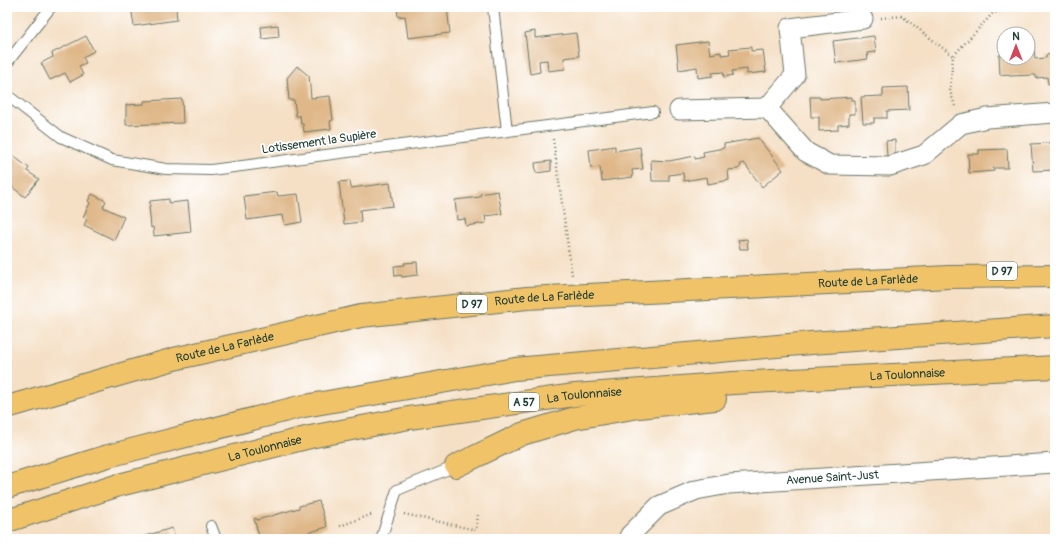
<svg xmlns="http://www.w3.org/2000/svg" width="1062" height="546" viewBox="0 0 1062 546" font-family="Pangolin,sans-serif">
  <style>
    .building { fill: #dfb788 }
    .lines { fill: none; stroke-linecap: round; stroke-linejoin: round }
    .service-casing { stroke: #6a7667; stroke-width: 12 }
    .minor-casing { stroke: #6a7667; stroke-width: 21 }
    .primary-casing { stroke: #6a7667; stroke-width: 24 }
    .motorway-casing { stroke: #6a7667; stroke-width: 24 }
    .path { stroke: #6a7667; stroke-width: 2.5; stroke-dasharray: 1 3; stroke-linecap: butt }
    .service { stroke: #fff; stroke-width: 10 }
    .minor { stroke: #fff; stroke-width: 19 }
    .primary { stroke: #f1c369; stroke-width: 22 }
    .motorway { stroke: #f1c369; stroke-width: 22 }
    .labels { text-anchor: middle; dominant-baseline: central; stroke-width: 3.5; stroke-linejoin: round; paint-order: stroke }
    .shield { fill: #fff; stroke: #627771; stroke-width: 1 }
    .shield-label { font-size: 11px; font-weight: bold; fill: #1f3d34 }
    .street-label { font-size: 12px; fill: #1f3d34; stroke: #fff }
  </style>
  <rect width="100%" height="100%" fill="#fff"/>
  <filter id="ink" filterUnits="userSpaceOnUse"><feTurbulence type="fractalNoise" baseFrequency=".025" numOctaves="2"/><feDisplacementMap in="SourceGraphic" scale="8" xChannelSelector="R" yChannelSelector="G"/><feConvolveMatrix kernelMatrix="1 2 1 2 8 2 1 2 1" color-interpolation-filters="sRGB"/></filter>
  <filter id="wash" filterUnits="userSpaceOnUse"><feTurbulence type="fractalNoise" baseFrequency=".012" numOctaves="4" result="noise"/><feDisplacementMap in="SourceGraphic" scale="16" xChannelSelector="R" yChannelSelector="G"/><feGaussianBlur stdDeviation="0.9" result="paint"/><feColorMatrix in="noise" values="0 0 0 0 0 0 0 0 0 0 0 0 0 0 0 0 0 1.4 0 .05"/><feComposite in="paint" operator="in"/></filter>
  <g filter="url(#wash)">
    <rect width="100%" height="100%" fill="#f5e0c6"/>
    <g id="blocks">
      <g class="building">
        <path d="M131 7H176L177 20 134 26Z"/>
        <path d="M397 7H447L450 33 408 38 405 16 398 17Z"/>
        <path d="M278 25 279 37 262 39 261 27Z"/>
        <path d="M535 31V38L576 33 579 56 564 58 565 69 548 71 547 60 539 61 540 72 530 74 525 33Z"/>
        <path d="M86 36 94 51 83 57 86 63 79 66 83 75 70 82 65 73 50 80 41 63 53 57 52 53Z"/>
        <path d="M874 36 876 52 867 53 868 59 836 63 833 41Z"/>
        <path d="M1028 39H1033L1035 59 1046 58V55L1055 54V84H1048L1047 77 1036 78V75L1009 76V74L1000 75 999 55H1004V58H1028Z"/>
        <path d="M708 41 710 54 721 52V55L730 54 729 49 751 47V51L763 50 766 72 747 74V69L732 71 733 75 724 77 723 72 712 73 713 76 698 78 697 67 679 70 676 45Z"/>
        <path d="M297 66 309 76 311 98 330 96 333 120 330 121 331 129 304 132 303 124H301L300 116H296L294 100H289L287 78Z"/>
        <path d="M908 87 909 110 887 111V118H874V123H863L861 97 883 96V88Z"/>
        <path d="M810 97H820V99L852 97V100H855V114H849V124L838 125V130L819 131V117H811Z"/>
        <path d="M182 99 183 123 126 125V105L144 104V101Z"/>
        <path d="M758 138 783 170 762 187 744 163 740 164 741 166 738 169 728 170 729 180 708 184 707 177 684 181 683 173 669 175V181H652L651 160 669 161 695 156V159L704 157 703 152 724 148V144Z"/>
        <path d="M1055 139V170L1033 171 1031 144 1050 143V140Z"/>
        <path d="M895 140V156H887L886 141Z"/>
        <path d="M615 146V151L640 147 643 169 632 170 633 177 602 181 600 167 591 168 589 150Z"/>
        <path d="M1007 149 1008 168H993L994 171 969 173 968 154H979V150Z"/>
        <path d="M8 152 29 168 27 171 39 179 25 197 7 183V153Z"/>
        <path d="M551 161V171L536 173 535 163Z"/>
        <path d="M350 181 351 188 390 183 393 206 360 210 361 222 344 224 339 182Z"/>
        <path d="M498 191 502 214 485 216 486 223 466 226 465 219 457 220 455 200 480 197V194Z"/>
        <path d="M277 192 278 196 298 194 302 222 285 225 283 215 247 220 244 196Z"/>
        <path d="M92 194 106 201 103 207 124 217 114 240 84 225 87 219 83 217 90 203 88 201Z"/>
        <path d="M169 199V203L188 201 191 232 154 236 153 227 151 228 149 206H150V201Z"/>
        <path d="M747 239 748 249H740L738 240Z"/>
        <path d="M417 262 418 275 402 277 401 275 395 276 394 266 405 265 404 263Z"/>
        <path d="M319 501 327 527 307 533 309 539H260L254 519 256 518 257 520 299 508V506Z"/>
        <path d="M172 528 175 539H135Z"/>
      </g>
    </g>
  </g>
  <g filter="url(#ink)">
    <use href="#blocks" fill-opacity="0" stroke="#6a7667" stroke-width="1"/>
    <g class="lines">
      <g class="service-casing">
        <g id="service">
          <path d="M493 7 507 131"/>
          <path d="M7 63 51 7"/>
          <path d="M7 95 61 137 112 160 166 169 211 170 653 112"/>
          <path d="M211 526 216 539"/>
          <path d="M381 539 397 490 456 466"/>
        </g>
      </g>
      <g class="minor-casing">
        <g id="minor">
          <path d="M767 108 795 75 790 28 863 19"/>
          <path d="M679 110 767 108 806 152 830 165 890 166 924 155 961 124 987 118 1055 113"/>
          <path id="s1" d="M628 539 630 535 659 506 696 490 729 484 1055 463"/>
        </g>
      </g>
      <g class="primary-casing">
        <g id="primary">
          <path id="s2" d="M7 407 174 359 361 316 527 298 949 277 1055 276"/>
        </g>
      </g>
      <g class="motorway-casing">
        <g id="motorway">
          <path d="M456 466 522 434 575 418 639 407 715 399"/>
          <path d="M7 487 108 456 299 407 515 369 811 343 1055 326"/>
          <path id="s3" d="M7 521 119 485 310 437 409 418 575 395 655 389 733 383 1055 367"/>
        </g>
      </g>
      <g class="path">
        <path d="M881 18 902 16 953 56"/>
        <path d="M955 106 950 91 953 56 993 13 1020 7"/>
        <path d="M553 139 572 275"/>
        <path d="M404 514 476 530 478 515"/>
        <path d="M340 526 373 514"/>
      </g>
      <use href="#service" class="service"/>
      <use href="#minor" class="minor"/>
      <use href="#primary" class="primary"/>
      <use href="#motorway" class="motorway"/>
    </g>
  </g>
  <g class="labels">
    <g class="shield">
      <rect x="987" y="262" width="30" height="18" rx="3"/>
      <rect x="457" y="295" width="30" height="18" rx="3"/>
      <rect x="509" y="393" width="30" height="18" rx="3"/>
    </g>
    <g class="shield-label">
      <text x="1002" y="271">D 97</text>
      <text x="472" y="304">D 97</text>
      <text x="524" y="402">A 57</text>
    </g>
    <g class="street-label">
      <text transform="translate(319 142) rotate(-8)">Lotissement la Supière</text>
      <text stroke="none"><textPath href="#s2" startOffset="874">Route de La Farlède</textPath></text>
      <text stroke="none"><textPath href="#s2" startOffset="550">Route de La Farlède</textPath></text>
      <text stroke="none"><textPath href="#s2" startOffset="226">Route de La Farlède</textPath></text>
      <text stroke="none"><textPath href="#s3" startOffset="916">La Toulonnaise</textPath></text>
      <text stroke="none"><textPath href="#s3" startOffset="592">La Toulonnaise</textPath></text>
      <text stroke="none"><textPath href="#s3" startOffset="268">La Toulonnaise</textPath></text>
      <text stroke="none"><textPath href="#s1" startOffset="223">Avenue Saint-Just</textPath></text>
    </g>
  </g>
  <rect width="1062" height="546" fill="none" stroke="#fff" stroke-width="24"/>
  <g transform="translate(1016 46)"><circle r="19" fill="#ffffff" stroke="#a5b1ae"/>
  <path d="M0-3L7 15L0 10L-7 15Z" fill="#d1495b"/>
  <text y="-6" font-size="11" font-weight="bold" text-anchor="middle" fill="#1f3d34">N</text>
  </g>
</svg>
